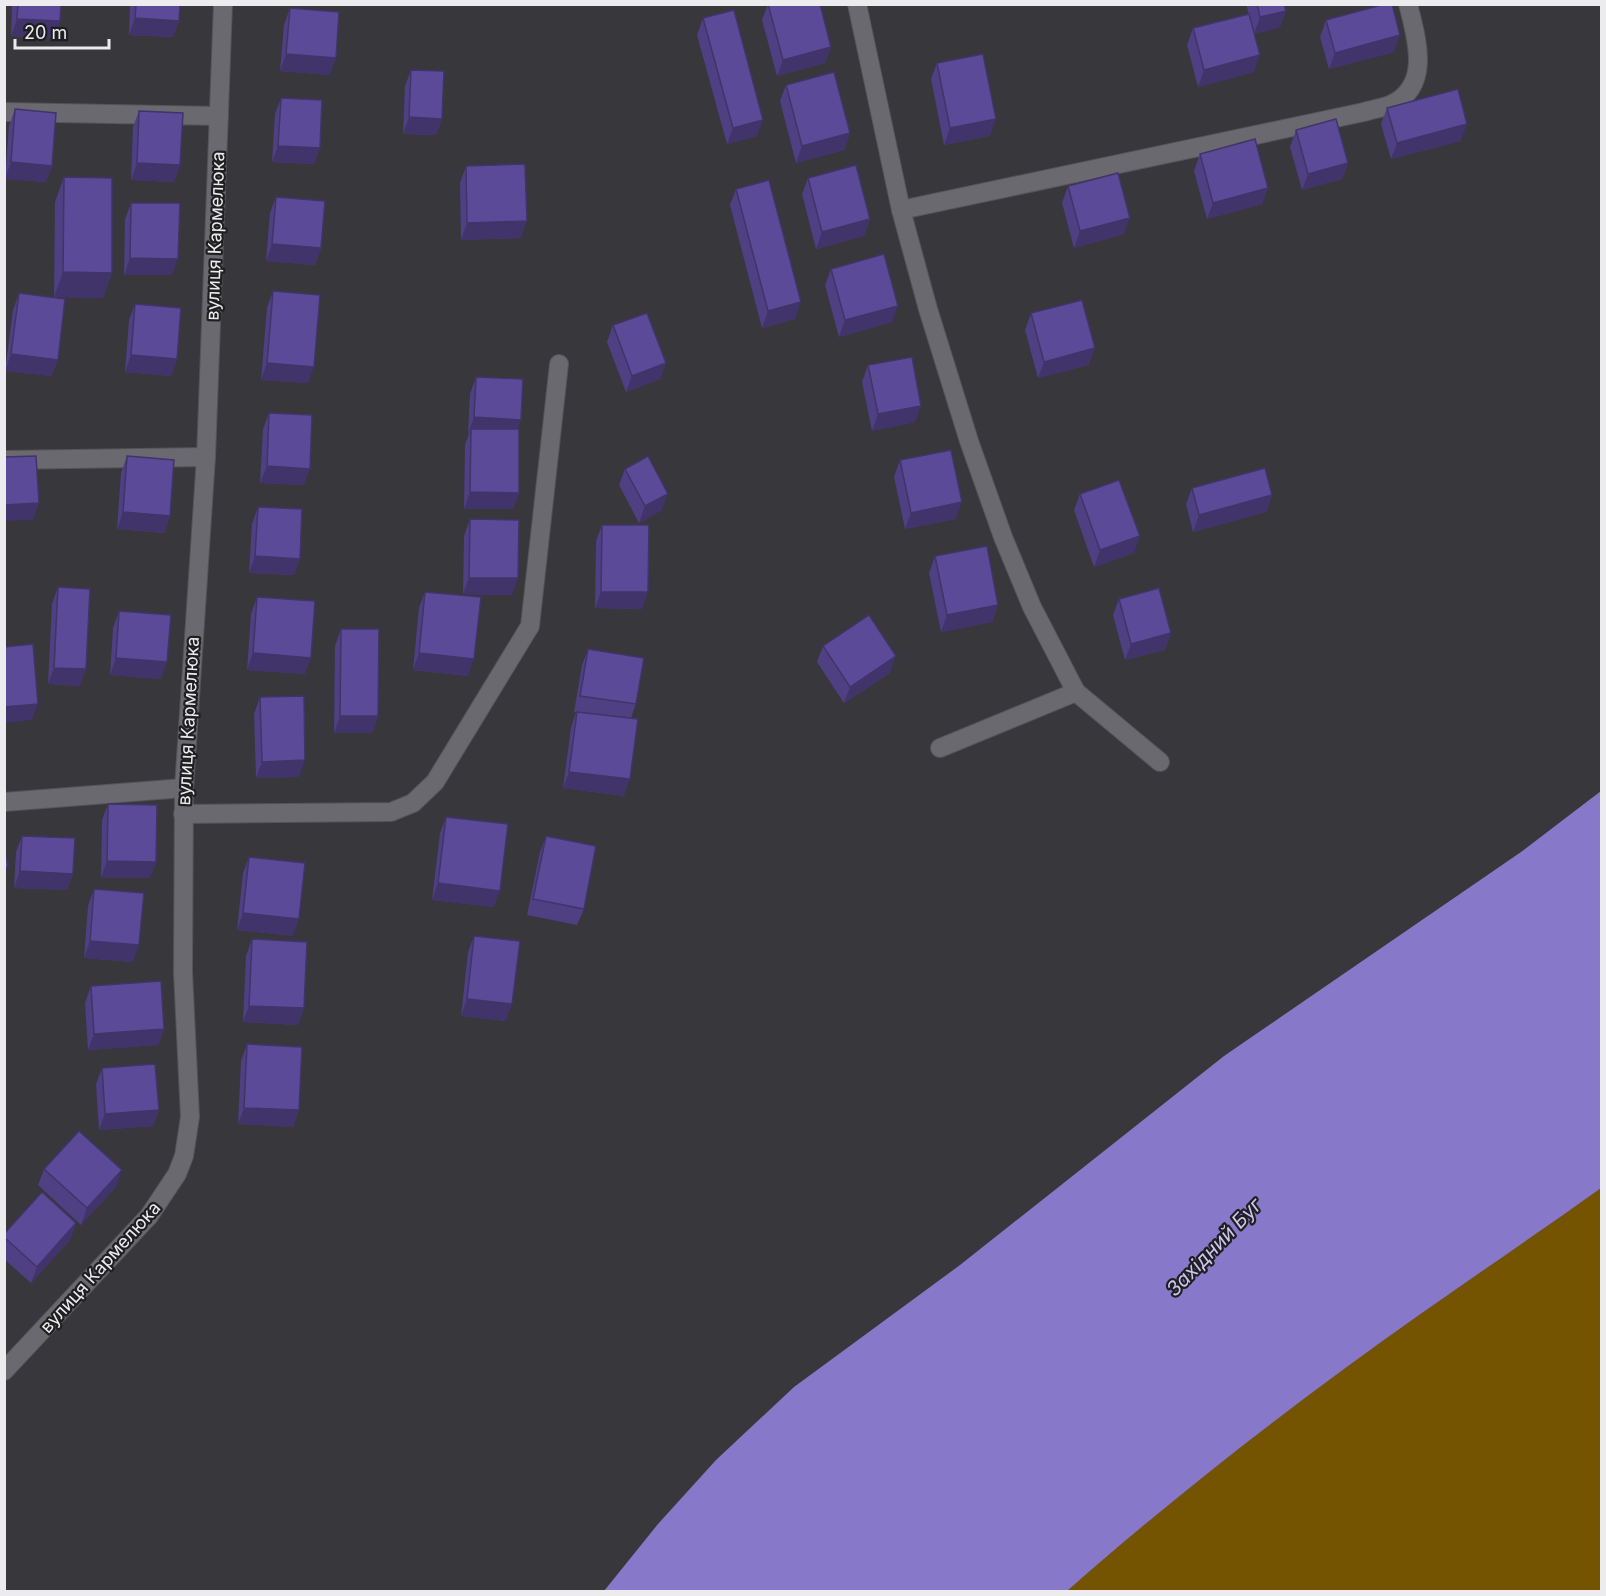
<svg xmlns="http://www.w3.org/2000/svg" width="1606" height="1596" viewBox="0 0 1606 1596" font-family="Inter,sans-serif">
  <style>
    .green { fill: #745400 }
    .water { fill: #8878ca }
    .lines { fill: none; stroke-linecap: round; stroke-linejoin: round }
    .minor-casing { stroke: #545458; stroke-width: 20 }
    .minor { stroke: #6a696f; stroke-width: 18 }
    .wall { fill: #4e4082 }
    .shaded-wall { fill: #40346a }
    .building { fill: #5b4a97; stroke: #40346a; stroke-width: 1.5 }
    .labels { text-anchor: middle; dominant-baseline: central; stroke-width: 4.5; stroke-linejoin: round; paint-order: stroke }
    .street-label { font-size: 18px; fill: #ececef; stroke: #1f1f21 }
    .water-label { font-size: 20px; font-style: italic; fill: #ccc6f1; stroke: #1f1f21 }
  </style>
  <rect width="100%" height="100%" fill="#37373c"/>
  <path class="green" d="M1601 1033V1591L960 1592Z"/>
  <path class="water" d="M1601 791V1188C1541 1231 1480 1272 1419 1315 1297 1401 1178 1493 1067 1591H604L658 1524 716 1460 794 1387 960 1265 1224 1056 1521 852Z"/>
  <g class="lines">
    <g class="minor-casing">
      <g id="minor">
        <path d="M857 4 901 210 928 309 969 441 1003 537 1032 607 1076 692 1160 762"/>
        <path d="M4 112 219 116"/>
        <path d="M901 210 1364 112C1373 109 1384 108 1392 104 1432 85 1416 37 1408 4"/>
        <path d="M4 460 206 457"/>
        <path d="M940 748 1076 692"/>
        <path d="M4 802 184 788"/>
        <path d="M183 814 391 812 413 803 435 782 530 626 559 364"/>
        <path d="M4 1371 149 1216 177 1174 184 1156 190 1117 183 972 184 788 206 457 223 4"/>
      </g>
    </g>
    <use href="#minor" class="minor"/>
  </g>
  <g class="wall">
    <path d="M12 4H61L60 21 54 38 11 36Z"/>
    <path d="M130 4H180L179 21 173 37 129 35Z"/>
    <path d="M768 4H820L831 47 825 63 777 76 762 20Z"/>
    <path d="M1246 4H1284L1286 11 1280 27 1254 34Z"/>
    <path d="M290 8 330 75 280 71 284 25Z"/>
    <path d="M703 18 757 136 727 144 697 35Z"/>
    <path d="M1326 20 1394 52 1329 69 1320 37Z"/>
    <path d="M1193 28 1254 72 1198 87 1187 45Z"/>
    <path d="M937 63 990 136 944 145 931 79Z"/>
    <path d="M411 70 442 119 436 135 403 134 405 86Z"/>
    <path d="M786 85 850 133 844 150 796 163 780 101Z"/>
    <path d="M281 98 320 148 314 164 272 162 275 114Z"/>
    <path d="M1387 108 1461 141 1391 159 1381 124Z"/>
    <path d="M15 109 52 166 46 182 5 179 9 126Z"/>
    <path d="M139 111 180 165 174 182 131 180 133 127Z"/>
    <path d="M1296 130 1348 163 1342 179 1302 190 1290 147Z"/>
    <path d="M1200 154 1268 188 1262 204 1207 219 1194 171Z"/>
    <path d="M466 166 521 238 461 240 460 183Z"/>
    <path d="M64 177 112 273 103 298 54 297 55 202Z"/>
    <path d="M808 178 870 219 864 236 816 249 802 194Z"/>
    <path d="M1068 186 1124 234 1074 248 1062 203Z"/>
    <path d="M736 189 795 319 762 328 730 205Z"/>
    <path d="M276 197 321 248 315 265 266 261 270 213Z"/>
    <path d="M131 203 172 275H124L125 219Z"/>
    <path d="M831 269 892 322 839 337 825 285Z"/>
    <path d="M273 291 308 383 261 380 267 308Z"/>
    <path d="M19 293 52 376 5 371 13 310Z"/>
    <path d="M135 304 177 359 171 376 125 372 129 320Z"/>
    <path d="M1031 313 1089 365 1038 378 1025 330Z"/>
    <path d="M613 325 666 363 660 379 626 392 607 342Z"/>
    <path d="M868 365 915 422 872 431 862 382Z"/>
    <path d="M476 377 521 420 517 429 519 493 513 509H464L465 445 469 434H468L470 394Z"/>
    <path d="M269 413 304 485 260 483 263 429Z"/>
    <path d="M127 456 170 516 164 533 117 529 121 473Z"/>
    <path d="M900 460 956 519 905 529 894 477Z"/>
    <path d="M625 469 662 510 639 523 619 485Z"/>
    <path d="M1192 488 1272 495 1266 512 1193 532 1186 504Z"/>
    <path d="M1080 494 1134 553 1094 567 1074 510Z"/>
    <path d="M258 507 300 559 294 575 249 573 252 524Z"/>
    <path d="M470 519 512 595 463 594 464 536Z"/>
    <path d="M602 525 642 609 595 608 596 541Z"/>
    <path d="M935 556 998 605 992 622 941 632 929 573Z"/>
    <path d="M58 587 80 686 48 684 52 604Z"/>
    <path d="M425 592 468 676 413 670 419 608Z"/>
    <path d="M257 597 305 674 247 670 251 614Z"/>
    <path d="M1119 599 1171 633 1165 650 1125 660 1113 615Z"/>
    <path d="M119 611 161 679 110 675 113 628Z"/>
    <path d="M341 629 378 716 372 733H334L335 646Z"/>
    <path d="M823 646 890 673 844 703 817 662Z"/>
    <path d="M588 649 636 704 631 718 624 796 563 788 571 728 576 712H574L582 665Z"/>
    <path d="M260 697 299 777 256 778 254 714Z"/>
    <path d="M108 804 156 862 150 878H101L102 820Z"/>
    <path d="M446 817 494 907 432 900 440 833Z"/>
    <path d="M22 836 73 874 67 890 14 888 16 852Z"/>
    <path d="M546 836 584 909 577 925 527 915 540 852Z"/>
    <path d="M249 857 293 936 237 930 243 873Z"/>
    <path d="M94 889 133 962 84 958 88 906Z"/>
    <path d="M474 936 506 1021 461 1016 468 952Z"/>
    <path d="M252 939 304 1008 298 1025 243 1022 246 956Z"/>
    <path d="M91 986 164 1029 158 1045 88 1050 85 1003Z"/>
    <path d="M247 1044 299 1110 293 1127 238 1124 241 1061Z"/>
    <path d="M102 1068 159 1110 153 1126 99 1130 96 1084Z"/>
    <path d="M44 1169 116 1187 81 1225 38 1185Z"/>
    <path d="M76 1223 70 1240 31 1283 4 1259V1234Z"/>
  </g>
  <g class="shaded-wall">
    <path d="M1286 11 1280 27 1254 34 1260 17Z"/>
    <path d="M135 18 179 21 173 37 129 35Z"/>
    <path d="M17 19 60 21 54 38 11 36Z"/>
    <path d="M1400 35 1394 52 1329 69 1335 53Z"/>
    <path d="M831 47 825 63 777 76 783 60Z"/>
    <path d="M286 54 336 58 330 75 280 71Z"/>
    <path d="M1260 55 1254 72 1198 87 1204 70Z"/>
    <path d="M409 117 442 119 436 135 403 134Z"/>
    <path d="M996 119 990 136 944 145 950 128Z"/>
    <path d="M763 120 757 136 727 144 733 128Z"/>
    <path d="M1467 124 1461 141 1391 159 1397 143Z"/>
    <path d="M850 133 844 150 796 163 802 146Z"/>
    <path d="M278 146 320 148 314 164 272 162Z"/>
    <path d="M11 162 52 166 46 182 5 179Z"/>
    <path d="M137 163 180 165 174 182 131 180Z"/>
    <path d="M1348 163 1342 179 1302 190 1308 174Z"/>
    <path d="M1268 188 1262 204 1207 219 1213 203Z"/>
    <path d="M1130 218 1124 234 1074 248 1080 231Z"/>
    <path d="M870 219 864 236 816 249 822 232Z"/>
    <path d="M527 221 521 238 461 240 467 223Z"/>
    <path d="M272 244 321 248 315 265 266 261Z"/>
    <path d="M130 258 178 259 172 275H124Z"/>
    <path d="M63 272 112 273 103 298 54 297Z"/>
    <path d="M801 302 795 319 762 328 768 311Z"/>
    <path d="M898 306 892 322 839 337 845 320Z"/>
    <path d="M1095 348 1089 365 1038 378 1044 362Z"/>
    <path d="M11 354 58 360 52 376 5 371Z"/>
    <path d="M131 355 177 359 171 376 125 372Z"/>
    <path d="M267 363 314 367 308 383 261 380Z"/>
    <path d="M666 363 660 379 626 392 632 376Z"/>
    <path d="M921 406 915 422 872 431 878 414Z"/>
    <path d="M474 417 521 420 515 436 471 429 469 434H468Z"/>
    <path d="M267 466 310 469 304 485 260 483Z"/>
    <path d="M470 492 519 493 513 509H464Z"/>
    <path d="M668 494 662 510 639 523 645 506Z"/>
    <path d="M1272 495 1266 512 1193 532 1199 515Z"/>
    <path d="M962 502 956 519 905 529 911 513Z"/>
    <path d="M39 503 33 520 4 521V505Z"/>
    <path d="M123 512 170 516 164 533 117 529Z"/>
    <path d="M1140 536 1134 553 1094 567 1100 550Z"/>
    <path d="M255 556 300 559 294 575 249 573Z"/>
    <path d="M469 578H518L512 595 463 594Z"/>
    <path d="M601 592H648L642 609 595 608Z"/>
    <path d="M998 605 992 622 941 632 947 615Z"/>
    <path d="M1171 633 1165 650 1125 660 1131 644Z"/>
    <path d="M253 653 311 658 305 674 247 670Z"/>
    <path d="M419 653 474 659 468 676 413 670Z"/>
    <path d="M896 656 890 673 844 703 850 687Z"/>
    <path d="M116 658 167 662 161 679 110 675Z"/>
    <path d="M54 668 86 669 80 686 48 684Z"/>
    <path d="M38 704 32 720 4 723V707Z"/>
    <path d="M340 716H378L372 733H334Z"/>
    <path d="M305 760 299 777 256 778 262 762Z"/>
    <path d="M569 772 630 779 624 796 563 788Z"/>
    <path d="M107 861 156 862 150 878H101Z"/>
    <path d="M8 867 4 876V868Z"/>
    <path d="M20 871 73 874 67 890 14 888Z"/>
    <path d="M438 883 500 891 494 907 432 900Z"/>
    <path d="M243 913 299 919 293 936 237 930Z"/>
    <path d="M90 941 139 945 133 962 84 958Z"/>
    <path d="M467 999 512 1004 506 1021 461 1016Z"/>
    <path d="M249 1006 304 1008 298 1025 243 1022Z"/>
    <path d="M164 1029 158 1045 88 1050 94 1034Z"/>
    <path d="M244 1108 299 1110 293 1127 238 1124Z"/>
    <path d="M159 1110 153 1126 99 1130 105 1114Z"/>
    <path d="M122 1170 116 1187 81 1225 87 1208Z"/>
    <path d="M76 1223 70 1240 31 1283 37 1267Z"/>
  </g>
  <g class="building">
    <path d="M18 4H61L60 21 17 19Z"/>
    <path d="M136 4H180L179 21 135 18Z"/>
    <path d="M768 4H820L831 47 783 60Z"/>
    <path d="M1257 4H1284L1286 11 1260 17Z"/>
    <path d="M1385 4H1392L1400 35 1335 53 1326 20Z"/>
    <path d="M290 8 339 12 336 58 286 54Z"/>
    <path d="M734 10 763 120 733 128 703 18Z"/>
    <path d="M1249 14 1260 55 1204 70 1193 28Z"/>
    <path d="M983 54 996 119 950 128 937 63Z"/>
    <path d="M411 70 444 71 442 119 409 117Z"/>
    <path d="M834 72 850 133 802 146 786 85Z"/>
    <path d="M1458 89 1467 124 1397 143 1387 108Z"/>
    <path d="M281 98 322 100 320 148 278 146Z"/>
    <path d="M15 109 56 113 52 166 11 162Z"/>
    <path d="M139 111 183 113 180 165 137 163Z"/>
    <path d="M1336 119 1348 163 1308 174 1296 130Z"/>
    <path d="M1255 139 1268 188 1213 203 1200 154Z"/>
    <path d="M525 164 527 221 467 223 466 166Z"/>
    <path d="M856 165 870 219 822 232 808 178Z"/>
    <path d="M1118 173 1130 218 1080 231 1068 186Z"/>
    <path d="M64 177 112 178V273L63 272Z"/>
    <path d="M769 180 801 302 768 311 736 189Z"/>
    <path d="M276 197 325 201 321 248 272 244Z"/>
    <path d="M131 203H180L178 259 130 258Z"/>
    <path d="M884 254 898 306 845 320 831 269Z"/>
    <path d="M273 291 320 295 314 367 267 363Z"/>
    <path d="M19 293 65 299 58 360 11 354Z"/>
    <path d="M1082 300 1095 348 1044 362 1031 313Z"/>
    <path d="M135 304 181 308 177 359 131 355Z"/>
    <path d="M647 313 666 363 632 376 613 325Z"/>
    <path d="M912 357 921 406 878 414 868 365Z"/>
    <path d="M476 377 523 379 521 420 474 417Z"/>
    <path d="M269 413 312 415 310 469 267 466Z"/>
    <path d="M471 429H519V493L470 492Z"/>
    <path d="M951 450 962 502 911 513 900 460Z"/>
    <path d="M36 456 39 503 4 505V457Z"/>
    <path d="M127 456 174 460 170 516 123 512Z"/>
    <path d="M648 456 668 494 645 506 625 469Z"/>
    <path d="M1265 468 1272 495 1199 515 1192 488Z"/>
    <path d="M1119 480 1140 536 1100 550 1080 494Z"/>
    <path d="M258 507 302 509 300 559 255 556Z"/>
    <path d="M470 519 519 520 518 578H469Z"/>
    <path d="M602 525H649L648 592H601Z"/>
    <path d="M987 546 998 605 947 615 935 556Z"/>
    <path d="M58 587 90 589 86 669 54 668Z"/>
    <path d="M1159 588 1171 633 1131 644 1119 599Z"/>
    <path d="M425 592 481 597 474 659 419 653Z"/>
    <path d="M257 597 315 601 311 658 253 653Z"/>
    <path d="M119 611 171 615 167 662 116 658Z"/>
    <path d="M869 615 896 656 850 687 823 646Z"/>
    <path d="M341 629H379L378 716H340Z"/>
    <path d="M33 644 38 704 4 707V647Z"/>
    <path d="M588 649 644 658 636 704 580 696Z"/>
    <path d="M304 696 305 760 262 762 260 697Z"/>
    <path d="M577 712 638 719 630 779 569 772Z"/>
    <path d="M108 804 157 805 156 862 107 861Z"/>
    <path d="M446 817 508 824 500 891 438 883Z"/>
    <path d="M22 836 75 838 73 874 20 871Z"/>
    <path d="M546 836 596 846 584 909 533 899Z"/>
    <path d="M4 841 8 867 4 868Z"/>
    <path d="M249 857 305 863 299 919 243 913Z"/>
    <path d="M94 889 144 893 139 945 90 941Z"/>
    <path d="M474 936 520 941 512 1004 467 999Z"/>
    <path d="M252 939 307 942 304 1008 249 1006Z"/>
    <path d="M161 981 164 1029 94 1034 91 986Z"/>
    <path d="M247 1044 302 1047 299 1110 244 1108Z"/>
    <path d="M155 1064 159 1110 105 1114 102 1068Z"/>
    <path d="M79 1131 122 1170 87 1208 44 1169Z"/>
    <path d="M42 1192 76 1223 37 1267 4 1237V1234Z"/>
  </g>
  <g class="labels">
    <g class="street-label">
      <text transform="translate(215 236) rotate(-88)">вулиця Кармелюка</text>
      <text transform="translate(188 721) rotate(-87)">вулиця Кармелюка</text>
      <text transform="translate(100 1267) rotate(-48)">вулиця Кармелюка</text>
    </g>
    <g class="water-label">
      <text transform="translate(1214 1247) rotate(-46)">Західний Буг</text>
    </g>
  </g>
  <rect width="1606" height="1596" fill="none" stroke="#ececef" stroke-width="12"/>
  <path d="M15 39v9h94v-9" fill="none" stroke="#ececef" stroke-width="3"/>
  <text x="24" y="39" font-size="18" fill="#ececef" stroke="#1f1f21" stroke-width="4.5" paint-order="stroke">20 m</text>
</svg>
